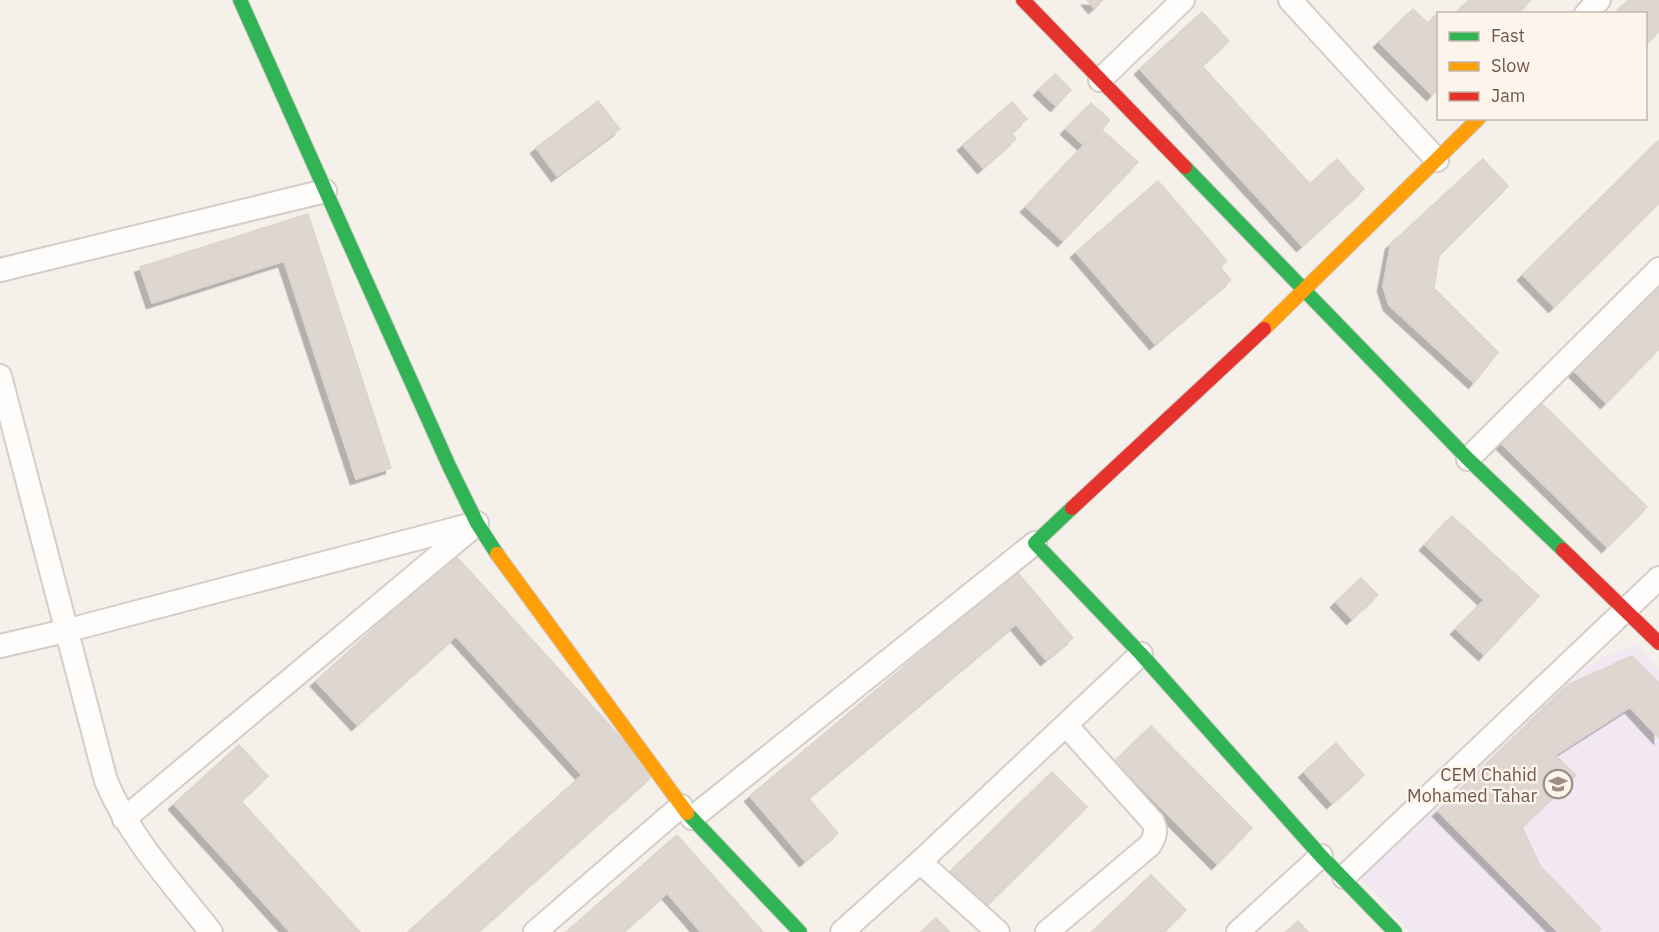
<svg xmlns="http://www.w3.org/2000/svg" width="1659" height="932" viewBox="0 0 1659 932" font-family="'IBM Plex Sans',sans-serif">
  <style>
    .education { fill: #f1e8f1 }
    .building { fill: #ded6d0; stroke: #ded3cd; stroke-width: 1.5; filter: url(#shadow) }
    .lines { fill: none; stroke-linecap: round; stroke-linejoin: round }
    .street-casing { stroke: #d4cdc8; stroke-width: 26 }
    .fast-casing { stroke: #d4ccc6; stroke-width: 16 }
    .slow-casing { stroke: #d4ccc6; stroke-width: 16 }
    .jam-casing { stroke: #d4ccc6; stroke-width: 16 }
    .street { stroke: #fefdfc; stroke-width: 22 }
    .fast { stroke: #30b455; stroke-width: 14 }
    .slow { stroke: #ff9f0a; stroke-width: 14 }
    .jam { stroke: #e5322d; stroke-width: 14 }
    .labels { text-anchor: middle; dominant-baseline: central; stroke-width: 5; stroke-linejoin: round; paint-order: stroke }
    .poi-label { font-size: 18px; fill: #70574d; stroke: #fdf5eb; text-anchor: end }
  </style>
  <defs>
    <filter id="shadow"><feDropShadow dx="-5.5" dy="5.5" stdDeviation="0" flood-color="#0004"/></filter>
  </defs>
  <rect width="100%" height="100%" fill="#f5f0ea"/>
  <path class="education" d="M1637 645 1659 669V932H1410L1360 878 1555 691 1600 658Z"/>
  <g class="building">
    <path d="M1087 0H1103L1094 8Z"/>
    <path d="M1469 0H1531L1517 14H1455Z"/>
    <path d="M1628 0H1659V31L1646 45V14H1615Z"/>
    <path d="M1413 9 1428 23 1439 12 1441 14H1438V89L1432 95 1379 42Z"/>
    <path d="M1202 12 1229 41 1202 66 1310 184 1337 159 1364 189 1302 246 1140 69Z"/>
    <path d="M1055 74 1071 90 1056 106 1039 90Z"/>
    <path d="M598 101 620 129 557 176 536 148Z"/>
    <path d="M1012 102 1027 119 1011 133 1016 139 983 168 963 145Z"/>
    <path d="M1091 103 1110 120 1086 147 1066 129Z"/>
    <path d="M1100 128 1138 162 1063 241 1026 207Z"/>
    <path d="M1659 140V203L1554 307 1523 275Z"/>
    <path d="M1483 159 1508 186 1439 255 1434 288 1498 352 1474 383 1389 305 1383 286 1391 244Z"/>
    <path d="M1158 181 1227 261 1220 267 1231 280 1155 344 1076 252Z"/>
    <path d="M308 214 391 468 356 479 284 261 152 303 140 267Z"/>
    <path d="M1659 284V349L1606 403 1573 370Z"/>
    <path d="M1537 399 1647 507 1607 547 1497 439Z"/>
    <path d="M1452 516 1539 596 1484 655 1456 629 1484 600 1425 545Z"/>
    <path d="M455 555 654 774 478 932H408L582 775 456 636 357 725 316 681Z"/>
    <path d="M1017 572 1073 638 1046 660 1016 624 808 798 838 833 805 861 750 796Z"/>
    <path d="M1361 578 1378 595 1352 619 1336 602Z"/>
    <path d="M1632 656 1659 683V738L1630 707 1555 755 1576 775 1522 827 1540 866 1601 929 1598 932H1558L1438 811 1568 685Z"/>
    <path d="M1151 726 1252 828 1217 864 1115 761Z"/>
    <path d="M1336 743 1364 775 1332 803 1304 772Z"/>
    <path d="M239 745 268 776 241 801 360 932H290L174 804Z"/>
    <path d="M1052 772 1087 807 984 908 949 873Z"/>
    <path d="M677 835 763 932H701L667 893 623 932H566Z"/>
    <path d="M1151 875 1186 910 1164 932H1092Z"/>
    <path d="M936 918 950 932H921Z"/>
    <path d="M1298 921 1308 932H1286Z"/>
  </g>
  <g class="lines">
    <g class="street-casing">
      <g id="street">
        <path d="M1290 0 1437 160"/>
        <path d="M1586 14 1599 0"/>
        <path d="M1100 80 1183 0"/>
        <path d="M0 270 325 191"/>
        <path d="M0 376 106 781C130 838 173 884 211 932"/>
        <path d="M1468 459 1659 269"/>
        <path d="M0 646 65 631 477 523"/>
        <path d="M692 818 1035 543"/>
        <path d="M124 819 473 527"/>
        <path d="M920 862 998 932"/>
        <path d="M1344 877 1659 578"/>
        <path d="M535 932 681 806"/>
        <path d="M842 932 920 862 1141 654"/>
        <path d="M1047 932 1150 845C1155 836 1157 831 1153 822L1066 725"/>
        <path d="M1238 932 1321 856"/>
      </g>
    </g>
    <g class="fast-casing">
      <g id="fast">
        <path d="M240 0 450 468 477 523 497 554"/>
        <path d="M1185 167 1468 459 1563 550"/>
        <path d="M1072 508 1035 543 1141 654 1321 856 1395 932"/>
        <path d="M687 813 800 932"/>
      </g>
    </g>
    <g class="slow-casing">
      <g id="slow">
        <path d="M1264 329 1479 118"/>
        <path d="M497 554 687 813"/>
      </g>
    </g>
    <g class="jam-casing">
      <g id="jam">
        <path d="M1023 0 1185 167"/>
        <path d="M1072 508 1264 329"/>
        <path d="M1563 550 1659 643"/>
      </g>
    </g>
    <use href="#street" class="street"/>
    <use href="#fast" class="fast"/>
    <use href="#slow" class="slow"/>
    <use href="#jam" class="jam"/>
  </g>
  <defs>
    <g id="school-ring" transform="scale(1.5)"><circle r="9.5" fill="#fdf5eb" stroke="#9f8d84" stroke-width="1.5"/><path d="M0-5L7-2L0 1L-7-2ZM-4 1L0 2.5L4 1V4Q0 6-4 4Z" fill="#9f8d84"/></g>
  </defs>
  <g fill-rule="evenodd">
    <use href="#school-ring" x="1558" y="784"/>
  </g>
  <g class="labels">
    <g class="poi-label">
      <text x="1537" y="774">CEM Chahid<tspan x="1537" dy="21">Mohamed Tahar</tspan></text>
    </g>
  </g>
  <rect x="1437" y="12" width="210" height="108" fill="#fdf5eb" stroke="#c5b6ac" stroke-width="1.5"/>
  <rect x="1449" y="32" width="30" height="9" fill="#30b455" stroke="#c5b6ac" stroke-width="1.5"/>
  <text x="1491" y="42" font-size="18" fill="#70574d">Fast</text>
  <rect x="1449" y="62" width="30" height="9" fill="#ff9f0a" stroke="#c5b6ac" stroke-width="1.5"/>
  <text x="1491" y="72" font-size="18" fill="#70574d">Slow</text>
  <rect x="1449" y="92" width="30" height="9" fill="#e5322d" stroke="#c5b6ac" stroke-width="1.5"/>
  <text x="1491" y="102" font-size="18" fill="#70574d">Jam</text>
</svg>
